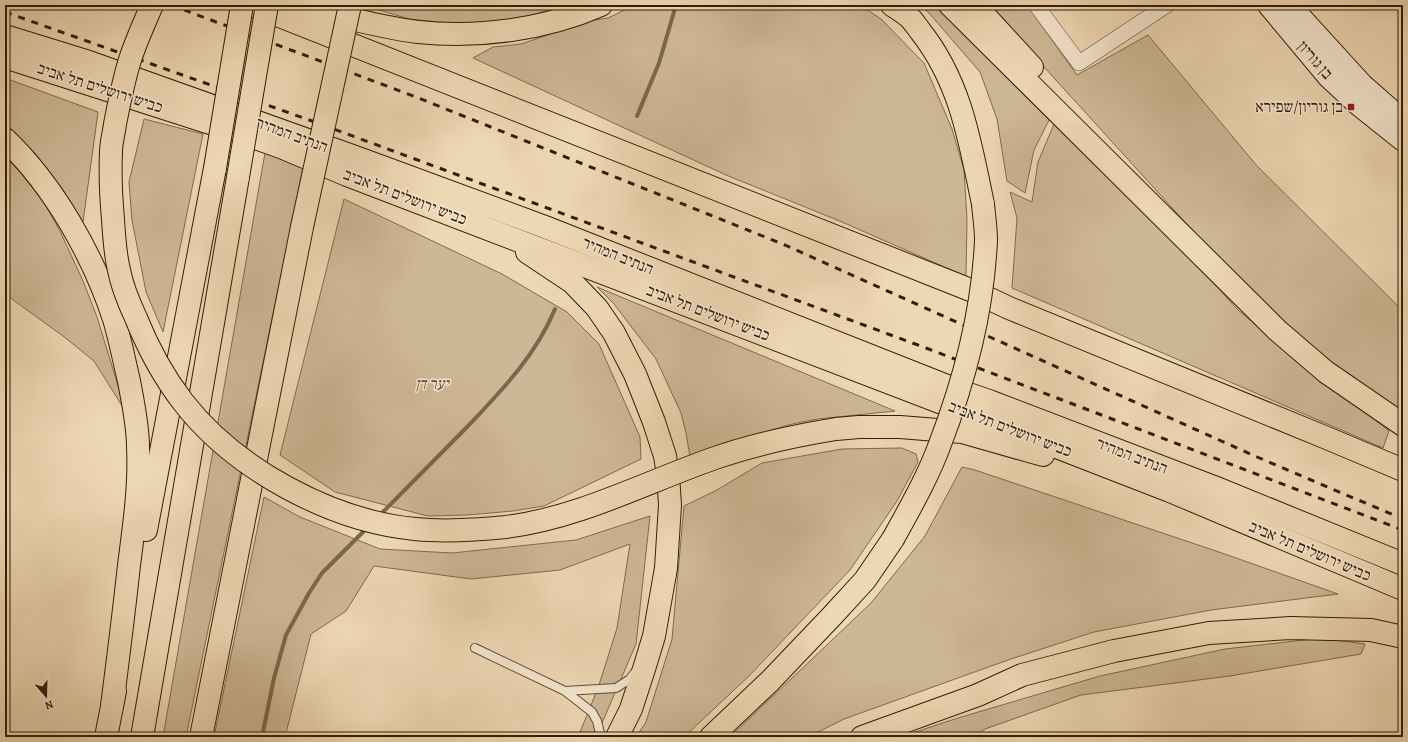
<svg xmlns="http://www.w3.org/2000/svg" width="1408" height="742" viewBox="0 0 1408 742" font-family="Alegreya,'Frank Ruhl Libre',serif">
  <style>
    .green { fill: #ceb796; stroke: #806a4e }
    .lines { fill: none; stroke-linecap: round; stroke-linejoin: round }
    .stream { stroke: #7c674a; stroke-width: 4 }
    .lane-casing { stroke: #614c31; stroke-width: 10 }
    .street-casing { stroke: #614c31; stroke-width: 16 }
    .secondary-casing { stroke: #321d05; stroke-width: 24 }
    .highway-casing { stroke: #321d05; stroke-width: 24 }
    .lane { stroke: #f4e5ce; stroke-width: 8 }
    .street { stroke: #f4e5ce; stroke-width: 15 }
    .secondary { stroke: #f4e5ce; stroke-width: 22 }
    .highway { stroke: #eed7b4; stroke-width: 22 }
    .rail { stroke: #321d05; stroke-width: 3; stroke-dasharray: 7 7; stroke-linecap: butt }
    .highway-bridge-casing { stroke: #321d05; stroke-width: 24; stroke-linecap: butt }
    .highway-bridge { stroke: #eed7b4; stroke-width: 22 }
    .poi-dot { fill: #8f2418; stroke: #f4e5ce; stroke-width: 1.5 }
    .labels { text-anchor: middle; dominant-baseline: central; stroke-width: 3; stroke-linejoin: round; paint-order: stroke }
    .street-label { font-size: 16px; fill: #321d05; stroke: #f4e5ce }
    .poi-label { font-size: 16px; fill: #321d05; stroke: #f4e5ce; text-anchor: end }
    .park-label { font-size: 16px; font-style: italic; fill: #614b30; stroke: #f4e5ce }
  </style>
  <rect width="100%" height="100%" fill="#eed7b4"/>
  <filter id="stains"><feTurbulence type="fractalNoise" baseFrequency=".005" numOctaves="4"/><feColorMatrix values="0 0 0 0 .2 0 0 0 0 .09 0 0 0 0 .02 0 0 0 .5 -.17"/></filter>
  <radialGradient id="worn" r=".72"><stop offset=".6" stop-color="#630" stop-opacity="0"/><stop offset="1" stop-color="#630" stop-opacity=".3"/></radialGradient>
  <g class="green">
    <path d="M377 5H561L528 17 490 24H458L409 19 376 9Z"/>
    <path d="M635 5H860L881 19 924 63 952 129 964 170 967 219 966 276 958 273 842 222 726 175 473 58 493 47 521 44 545 36 582 22 608 18Z"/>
    <path d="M920 5H934L1049 120 1034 150 1025 193 1007 181 997 119 980 72 929 13Z"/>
    <path d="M991 5H1027L1077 75 1148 35 1257 166 1399 307 1403 309V413L1321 356 1235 277 1035 57Z"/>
    <path d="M5 78 98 112 83 222 61 187 34 152 5 123Z"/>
    <path d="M1057 117 1155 219 1238 310 1289 353 1343 394 1389 431 1383 448 1012 288 1017 218 1010 192 1032 202 1038 162Z"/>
    <path d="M144 119 203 134 163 332 146 292 132 220 129 182Z"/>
    <path d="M265 153 303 168 186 737H163Z"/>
    <path d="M5 157 18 170 44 202 60 231 83 281 97 317 126 412 94 361 63 336 5 294Z"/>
    <path d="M344 199 502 274 567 312 599 344 640 437 641 459 544 506 513 511 467 515 428 516 335 492 280 455Z"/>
    <path d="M597 287 895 411 818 419 792 424 765 432 690 457 686 433 681 413 656 359 614 304Z"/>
    <path d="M902 448 916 454 918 462 897 501 850 570 749 676 684 737H636L646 722 672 639 684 506 717 490 762 463 842 449Z"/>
    <path d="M962 467 975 470 1219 552 1338 594 1211 610 1094 632 1008 660 844 719 808 737H730L871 603 925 536Z"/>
    <path d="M264 497 300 517 380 549 452 553 576 540 650 516 636 644 596 737H578L598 688 617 628 630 544 560 570 471 579 374 566 346 611 311 634 285 737H214Z"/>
    <path d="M1321 638 1365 644 1361 654 1230 676 1081 695 985 729 973 737H900L958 718 1100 676 1225 649Z"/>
  </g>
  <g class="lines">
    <g class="stream">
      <path d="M637 116 659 63 676 5"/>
      <path d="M379 516C409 486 439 455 469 425 503 389 536 355 555 309"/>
      <path d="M262 737 274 678 286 635 309 593 322 573 367 528"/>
    </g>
    <g class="lane-casing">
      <g id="lane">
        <path d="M475 648 565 691 592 712 597 721 601 737"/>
        <path d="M565 691 616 688 630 679 636 671"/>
      </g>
    </g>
    <g class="street-casing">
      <path id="street" d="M1036 5 1079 63 1167 5"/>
    </g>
    <g class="secondary-casing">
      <g id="secondary">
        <path d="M1269 5 1329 77 1358 104 1403 140"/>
        <path d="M1289 5 1362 85 1403 121"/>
      </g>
    </g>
    <g class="highway-casing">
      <g id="highway">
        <path d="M252 5 973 291 1009 308 1322 436 1403 470"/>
        <path d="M293 5C334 14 376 27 418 32 479 38 544 30 601 5"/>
        <path d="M892 5C898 9 905 13 910 18 914 22 917 27 921 32 961 83 970 142 983 204"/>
        <path d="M950 5 1277 330 1326 372 1403 425"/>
        <path d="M975 5 1032 67"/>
        <path d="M5 36 89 62 361 159 545 227 957 390 989 401 1219 489 1403 564"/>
        <path d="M5 57 229 129 281 147 347 175 1010 429 1170 491 1403 589"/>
        <path d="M5 139C54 186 93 255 114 319 120 339 124 360 129 381 133 403 138 425 138 447 140 486 134 526 129 565 124 612 118 659 112 706"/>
        <path d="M527 252 572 282 597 308 614 333 635 374 654 422 665 456 668 475 670 505 666 568 654 636 644 669 631 709 617 737"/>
        <path d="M836 429 859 427H900L962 432 1043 455"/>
        <path d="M146 530 215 168"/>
        <path d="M106 737 115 691"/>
        <path d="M142 737 238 177"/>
        <path d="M201 737 302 227"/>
        <path d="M711 737 770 681 832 616 865 580 893 539"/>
        <path d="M862 737 978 695 1022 675 1114 651 1209 633 1291 628 1371 630 1403 637"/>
      </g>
    </g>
    <use href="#lane" class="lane"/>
    <use href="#street" class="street"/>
    <use href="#secondary" class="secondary"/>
    <use href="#highway" class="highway"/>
    <g class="rail">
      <path d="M171 5 416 97 785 245 1257 457 1403 519"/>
      <path d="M5 12 312 121 926 348 1403 530"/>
    </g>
    <g class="highway-bridge-casing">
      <g id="highway-bridge">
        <path d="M152 5C144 24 135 43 129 63 123 83 119 104 115 124 114 133 111 142 111 152 110 174 111 197 113 219 114 236 115 254 119 270 122 286 129 303 136 318 148 348 163 376 183 402 235 469 331 521 415 529 445 532 476 530 506 527 579 518 646 482 715 458 755 444 793 436 836 429"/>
        <path d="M215 168 242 5"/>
        <path d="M238 177 267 5"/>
        <path d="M302 227 350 5"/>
        <path d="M893 539C910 508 928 477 940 444 965 379 983 309 986 240 986 228 984 216 983 204"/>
      </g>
    </g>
    <use href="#highway-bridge" class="highway-bridge"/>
  </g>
  <rect class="poi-dot" x="1347" y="103" width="8" height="8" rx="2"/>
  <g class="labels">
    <g class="street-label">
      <text transform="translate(1315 60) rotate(49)">בן גוריון</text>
      <text transform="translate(100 88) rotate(18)">כביש ירושלים תל אביב</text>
      <text transform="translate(292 135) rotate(20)">הנתיב המהיר</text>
      <text transform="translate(405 197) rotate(21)">כביש ירושלים תל אביב</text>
      <text transform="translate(618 256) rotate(22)">הנתיב המהיר</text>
      <text transform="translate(708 313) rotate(21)">כביש ירושלים תל אביב</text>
      <text transform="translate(1010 429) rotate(21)">כביש ירושלים תל אביב</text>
      <text transform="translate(1132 456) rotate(21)">הנתיב המהיר</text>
      <text transform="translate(1310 551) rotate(23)">כביש ירושלים תל אביב</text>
    </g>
    <g class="poi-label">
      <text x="1343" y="107">בן גוריון/שפירא</text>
    </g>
    <g class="park-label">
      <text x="432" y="384">יער דן</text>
    </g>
  </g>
  <rect width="1408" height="742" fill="none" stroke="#eed7b4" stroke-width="20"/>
  <rect x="6" y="6" width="1396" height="730" fill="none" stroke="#321d05" stroke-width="2"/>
  <rect x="10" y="10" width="1388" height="722" fill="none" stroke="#321d05"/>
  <g transform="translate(46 696) rotate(160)" stroke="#f4e5ce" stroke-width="3" paint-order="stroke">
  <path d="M0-3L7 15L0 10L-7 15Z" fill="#321d05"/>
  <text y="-6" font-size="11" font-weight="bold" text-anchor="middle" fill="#321d05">N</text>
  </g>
  <rect width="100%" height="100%" filter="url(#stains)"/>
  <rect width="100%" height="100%" fill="url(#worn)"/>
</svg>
